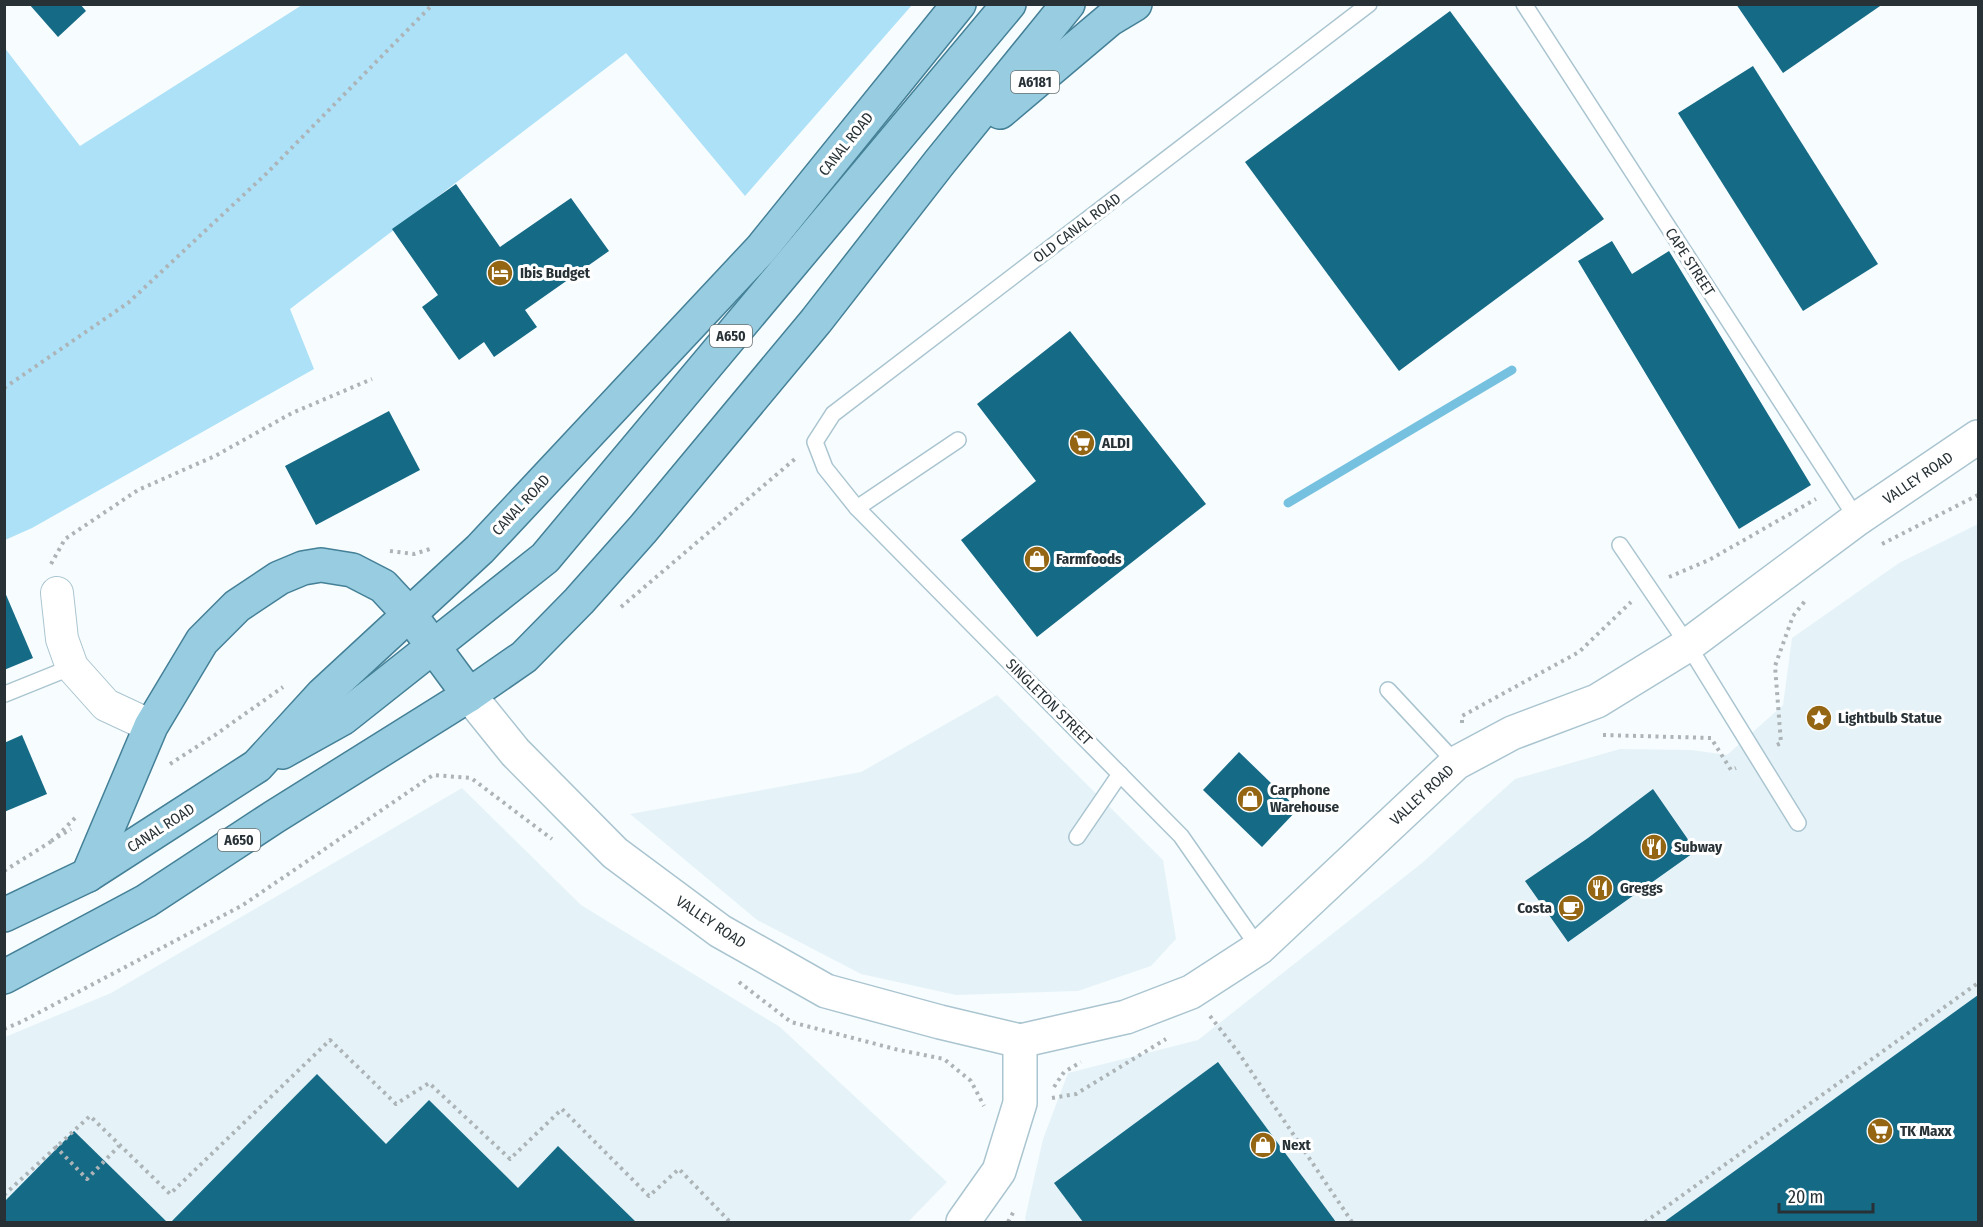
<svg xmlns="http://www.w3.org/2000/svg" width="1983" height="1227" viewBox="0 0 1983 1227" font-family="'Fira Sans Condensed',sans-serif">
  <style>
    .built { fill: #e5f3f9 }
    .green { fill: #ace1f7 }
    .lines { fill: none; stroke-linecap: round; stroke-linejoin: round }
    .stream { stroke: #76c1df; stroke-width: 9 }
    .building { fill: #156a85 }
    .service-casing { stroke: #aac5d0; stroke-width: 18 }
    .minor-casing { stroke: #aac5d0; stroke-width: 34 }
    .tertiary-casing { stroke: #aac5d0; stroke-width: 36 }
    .primary-casing { stroke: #448097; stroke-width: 36 }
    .path { stroke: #adb4b7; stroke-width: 4; stroke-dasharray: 3 4.5; stroke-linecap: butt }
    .service { stroke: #fff; stroke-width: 15 }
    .minor { stroke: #fff; stroke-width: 32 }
    .tertiary { stroke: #fff; stroke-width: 33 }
    .primary { stroke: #98cce0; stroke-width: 33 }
    .labels { text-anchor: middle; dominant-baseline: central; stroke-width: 6; stroke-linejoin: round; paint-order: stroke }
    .shield { fill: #fff; stroke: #687072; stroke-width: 1.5 }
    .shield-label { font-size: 14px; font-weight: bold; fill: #283236 }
    .street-label { font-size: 15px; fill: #283236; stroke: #fff }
    .poi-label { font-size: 15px; font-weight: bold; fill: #283236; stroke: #fff; text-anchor: start }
  </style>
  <rect width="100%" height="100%" fill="#f7fcff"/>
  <g class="built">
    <path d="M1978 524V1222H1026L1025 1218 1043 1139 1068 1073 1198 1040 1422 863 1515 779 1620 749 1692 750 1727 755 1783 705 1792 638 1899 563Z"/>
    <path d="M997 695 1163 860 1176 939 1151 966 1078 991 956 995 861 974 757 920 630 814 861 772Z"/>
    <path d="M462 788 581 905 780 1027 947 1182 908 1222H5V1037L111 993Z"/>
  </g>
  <path class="green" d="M302 5H912L745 196 626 53 290 309 314 369 32 528 5 540 4 47 80 146Z"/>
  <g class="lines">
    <path class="stream" d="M1288 503 1512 370"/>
  </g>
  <g class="building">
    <path d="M29 4H80L86 11 58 37Z"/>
    <path d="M1736 4H1883L1783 73Z"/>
    <path d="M1450 11 1604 219 1399 371 1245 162Z"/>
    <path d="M1753 66 1878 264 1803 311 1678 113Z"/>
    <path d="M456 184 500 247 571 198 609 251 525 310 537 327 494 357 484 342 459 360 422 307 438 295 392 229Z"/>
    <path d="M1612 241 1632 274 1669 251 1811 485 1739 529 1578 261Z"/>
    <path d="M1070 331 1206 504 1037 637 961 540 1036 481 977 404Z"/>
    <path d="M389 411 420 470 316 525 285 466Z"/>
    <path d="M4 590 33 658 4 670Z"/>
    <path d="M22 735 47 794 4 812V743Z"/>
    <path d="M1239 752 1298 809 1262 847 1203 790Z"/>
    <path d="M1653 789 1696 851 1568 942 1525 881 1588 838Z"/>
    <path d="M1978 995V1222H1664Z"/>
    <path d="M1218 1062 1336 1222H1083L1054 1183Z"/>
    <path d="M317 1074 386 1144 429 1100 518 1188 558 1146 636 1222H171Z"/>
    <path d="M74 1131 167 1222H4V1202Z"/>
  </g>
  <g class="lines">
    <g class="service-casing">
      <g id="service">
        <path d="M1524 4 1857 519"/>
        <path d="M857 508 958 440"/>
        <path d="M1620 545 1688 645 1798 823"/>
        <path d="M1388 690 1456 763"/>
        <path d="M5 694 72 667"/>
        <path d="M1077 837 1120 774"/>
        <path d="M1259 948 1181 836 857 508 825 468 815 442 833 414 1369 4"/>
      </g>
    </g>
    <g class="minor-casing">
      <path id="minor" d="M57 593 62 639 72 667 106 705 151 726"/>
    </g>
    <g class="tertiary-casing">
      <g id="tertiary">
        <path d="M469 695 515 752 615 853 720 931 826 991 940 1022 1020 1041 1126 1017 1191 992 1259 948 1456 763 1512 733 1597 701 1688 645 1857 519 1978 437"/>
        <path d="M963 1222 999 1171 1020 1103V1041"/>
      </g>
    </g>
    <g class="primary-casing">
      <g id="primary">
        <path d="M1000 112 1110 19 1135 4"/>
        <path d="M282 752 343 718 545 558 1009 4"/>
        <path d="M88 875 151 726 202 641 237 606 279 578 303 568 321 565 352 570 383 586 410 615 469 695"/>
        <path d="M4 915 88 875 257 766 323 694 480 549 761 249 959 4"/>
        <path d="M4 977 146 901 274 817 469 695 524 657 579 601 643 529 816 321 939 163 1068 4"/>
      </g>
    </g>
    <g class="path">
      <path d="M4 388 128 303 267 173 433 4"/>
      <path d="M1882 544 1978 495"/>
      <path d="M390 551 414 554 430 549"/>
      <path d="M51 564 65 539 138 490 215 456 292 413 372 379"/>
      <path d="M1669 577 1709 560 1816 499"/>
      <path d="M621 607 796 458"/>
      <path d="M1462 723V716L1579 652 1631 602"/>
      <path d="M1603 735 1711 738 1731 770 1736 768"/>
      <path d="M1777 745 1781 743 1775 666 1793 616 1805 601"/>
      <path d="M170 764 215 735 283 687"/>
      <path d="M57 836 75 818"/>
      <path d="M51 841 71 829"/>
      <path d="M4 871 52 841"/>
      <path d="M739 982 791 1022 899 1050 944 1059 971 1081 984 1106"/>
      <path d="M1210 1016 1238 1052 1352 1222"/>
      <path d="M4 1029 21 1022 243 905 433 775 471 778 552 839"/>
      <path d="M1054 1087 1064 1072 1081 1062"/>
      <path d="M1052 1098 1076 1094 1166 1039"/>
      <path d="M55 1146 87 1179 119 1146"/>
      <path d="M4 1195 90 1116 170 1194 330 1040 396 1104 429 1083 510 1159 562 1109 649 1196 679 1169 730 1222"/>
      <path d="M1008 1222 1014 1211"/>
      <path d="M1645 1222 1978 983"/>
    </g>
    <use href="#service" class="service"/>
    <use href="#minor" class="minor"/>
    <use href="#tertiary" class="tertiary"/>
    <use href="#primary" class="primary"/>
  </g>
  <defs>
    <g id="hotel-disc" transform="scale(1.35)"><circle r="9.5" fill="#946613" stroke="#fff"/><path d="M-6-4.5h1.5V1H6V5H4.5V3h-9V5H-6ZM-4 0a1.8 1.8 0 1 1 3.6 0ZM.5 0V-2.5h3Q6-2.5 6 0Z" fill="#fff"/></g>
    <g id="supermarket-disc" transform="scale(1.35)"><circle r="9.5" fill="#946613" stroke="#fff"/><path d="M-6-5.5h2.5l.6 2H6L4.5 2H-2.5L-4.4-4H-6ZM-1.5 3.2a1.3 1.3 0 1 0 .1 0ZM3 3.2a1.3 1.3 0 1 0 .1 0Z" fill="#fff"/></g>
    <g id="shop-disc" transform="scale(1.35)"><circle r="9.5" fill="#946613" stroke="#fff"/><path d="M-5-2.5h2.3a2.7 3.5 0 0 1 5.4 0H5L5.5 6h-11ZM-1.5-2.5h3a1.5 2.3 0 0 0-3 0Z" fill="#fff"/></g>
    <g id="sight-disc" transform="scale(1.35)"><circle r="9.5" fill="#946613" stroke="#fff"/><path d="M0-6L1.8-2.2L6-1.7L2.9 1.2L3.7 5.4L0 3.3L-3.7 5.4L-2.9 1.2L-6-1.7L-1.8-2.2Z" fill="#fff"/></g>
    <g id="restaurant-disc" transform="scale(1.35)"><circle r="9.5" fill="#946613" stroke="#fff"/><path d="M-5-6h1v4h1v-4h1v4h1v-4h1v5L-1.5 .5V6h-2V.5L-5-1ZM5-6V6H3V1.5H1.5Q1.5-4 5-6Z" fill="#fff"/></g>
    <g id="cafe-disc" transform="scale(1.35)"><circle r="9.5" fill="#946613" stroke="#fff"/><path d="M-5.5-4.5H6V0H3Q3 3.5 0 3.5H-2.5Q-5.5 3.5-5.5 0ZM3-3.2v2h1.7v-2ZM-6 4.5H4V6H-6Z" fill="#fff"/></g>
  </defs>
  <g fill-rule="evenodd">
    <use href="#hotel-disc" x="500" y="273"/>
    <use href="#supermarket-disc" x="1082" y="443"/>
    <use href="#shop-disc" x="1037" y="559"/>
    <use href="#sight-disc" x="1819" y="718"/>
    <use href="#shop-disc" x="1250" y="799"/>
    <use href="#restaurant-disc" x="1654" y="847"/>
    <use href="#restaurant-disc" x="1600" y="888"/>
    <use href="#cafe-disc" x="1571" y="908"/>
    <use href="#supermarket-disc" x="1880" y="1131"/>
    <use href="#shop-disc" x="1263" y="1145"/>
  </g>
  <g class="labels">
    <g class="shield">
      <rect x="1011" y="71" width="48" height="22" rx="4.5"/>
      <rect x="710" y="325" width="42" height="22" rx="4.5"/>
      <rect x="218" y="829" width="42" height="22" rx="4.5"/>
    </g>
    <g class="shield-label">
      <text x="1035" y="82">A6181</text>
      <text x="731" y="336">A650</text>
      <text x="239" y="840">A650</text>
    </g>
    <g class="street-label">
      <text transform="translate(846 144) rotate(-51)">CANAL ROAD</text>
      <text transform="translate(1077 228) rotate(-37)">OLD CANAL ROAD</text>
      <text transform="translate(1690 262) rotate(57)">CAPE STREET</text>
      <text transform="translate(1918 478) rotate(-34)">VALLEY ROAD</text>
      <text transform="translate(521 505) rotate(-47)">CANAL ROAD</text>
      <text transform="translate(1049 702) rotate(45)">SINGLETON STREET</text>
      <text transform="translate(1422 795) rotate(-43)">VALLEY ROAD</text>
      <text transform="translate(161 828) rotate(-33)">CANAL ROAD</text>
      <text transform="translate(711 922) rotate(34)">VALLEY ROAD</text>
    </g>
    <g class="poi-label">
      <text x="520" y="273">Ibis Budget</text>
      <text x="1102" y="443">ALDI</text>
      <text x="1056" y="559">Farmfoods</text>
      <text x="1838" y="718">Lightbulb Statue</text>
      <text x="1270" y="790">Carphone<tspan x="1270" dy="17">Warehouse</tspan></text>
      <text x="1674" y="847">Subway</text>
      <text x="1620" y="888">Greggs</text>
      <text x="1552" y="908" text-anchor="end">Costa</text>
      <text x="1900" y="1131">TK Maxx</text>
      <text x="1282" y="1145">Next</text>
    </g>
  </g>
  <rect width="1983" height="1227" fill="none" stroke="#283236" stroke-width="12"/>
  <path d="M1779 1203v9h94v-9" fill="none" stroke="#283236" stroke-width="3"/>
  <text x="1788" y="1203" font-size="18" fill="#283236" stroke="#ffffff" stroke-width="4.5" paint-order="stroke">20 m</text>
</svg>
